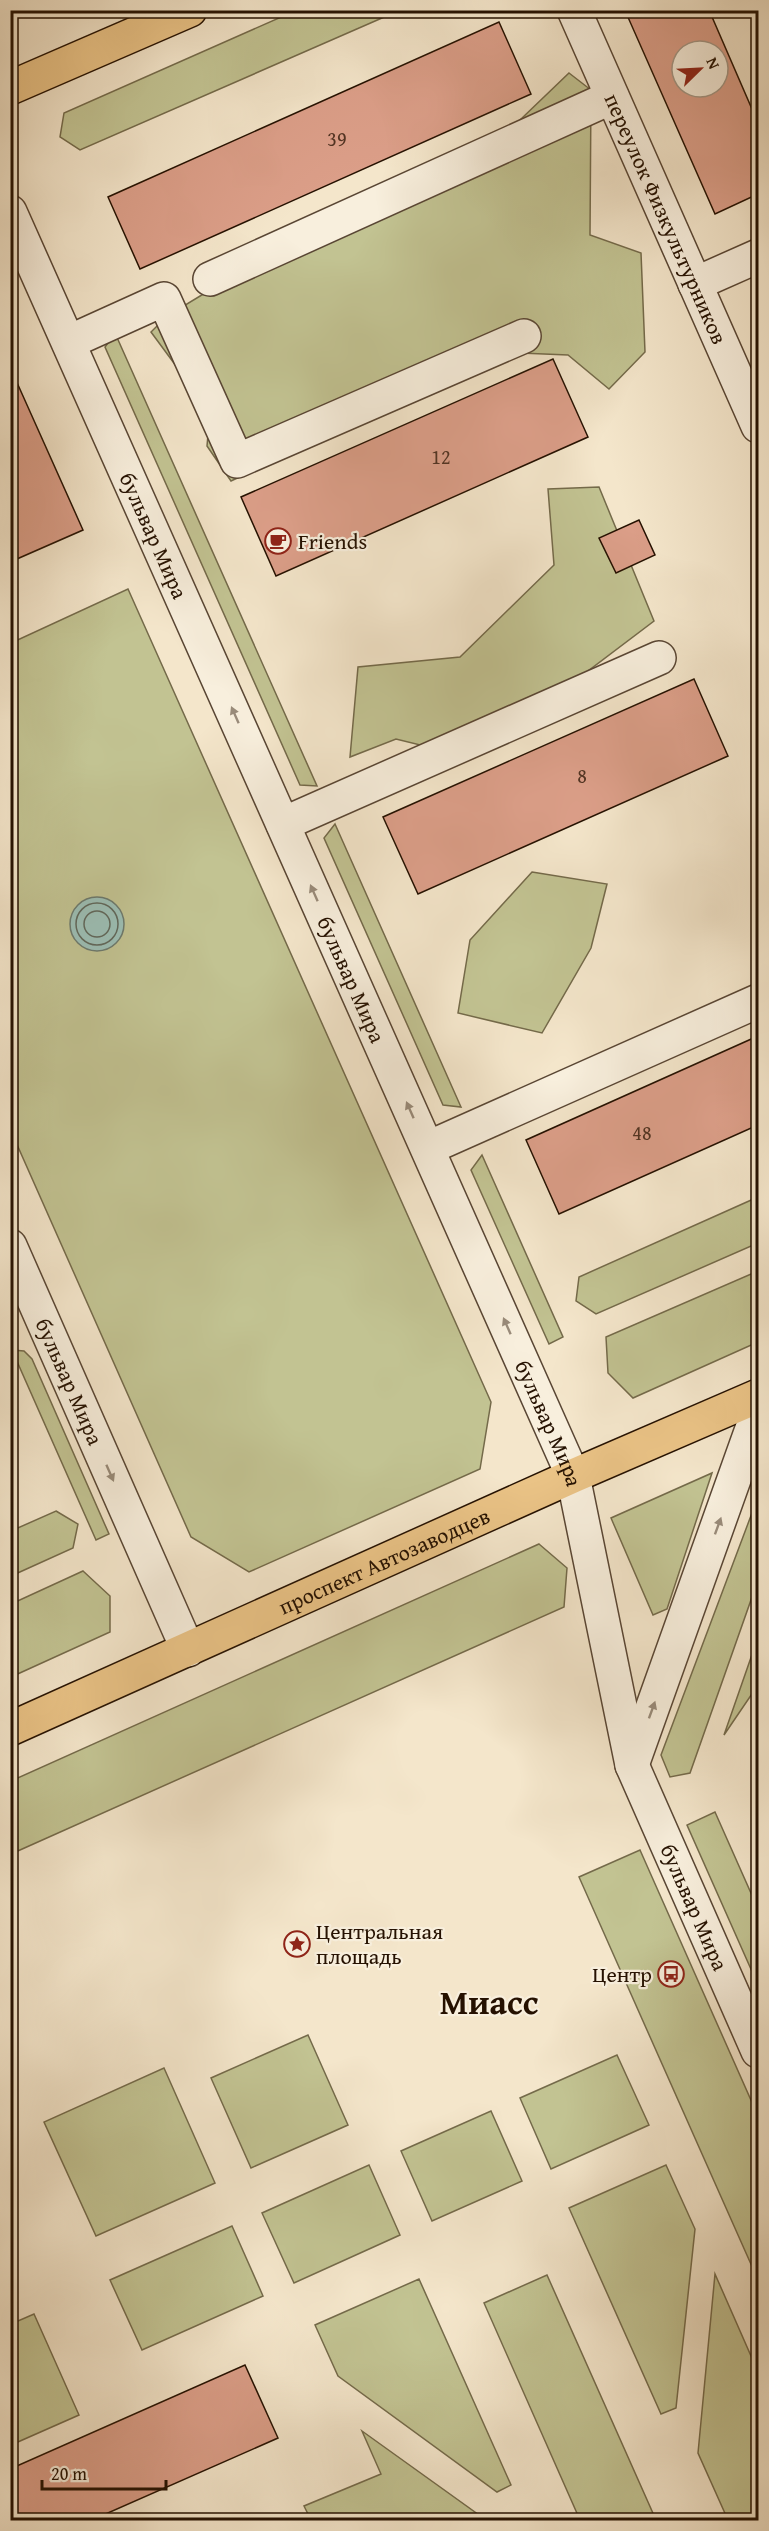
<svg xmlns="http://www.w3.org/2000/svg" width="769" height="2531" viewBox="0 0 769 2531" font-family="'Gentium Book Plus',serif">
  <style>
    .green { fill: #c2c392; stroke: #746a4a; stroke-width: 1.5 }
    .water { fill: #9cc0b7; stroke: #6c7a6e; stroke-width: 1.5 }
    .lines { fill: none; stroke-linecap: round; stroke-linejoin: round }
    .shore { stroke: #60685c; stroke-width: 1.5 }
    .building { fill: #db9e88; stroke: #251101; stroke-width: 1.5; fill-rule: evenodd }
    .minor-casing { stroke: #594634; stroke-width: 36 }
    .major-casing { stroke: #251101; stroke-width: 36 }
    .minor { stroke: #f8efdd; stroke-width: 33 }
    .major { stroke: #eac386; stroke-width: 33 }
    .oneway { fill: #998b7a }
    .labels { text-anchor: middle; dominant-baseline: central; stroke-width: 4.5; stroke-linejoin: round; paint-order: stroke }
    .number-label { font-size: 20px; fill: #523423 }
    .street-label { font-size: 22px; fill: #251101; stroke: #f8efdd }
    .poi-label { font-size: 22px; fill: #251101; stroke: #f8efdd; text-anchor: start }
    .town-label { font-size: 34px; font-weight: bold; fill: #251101; stroke: #f8efdd }
  </style>
  <rect width="100%" height="100%" fill="#f4e6cb"/>
  <filter id="stains"><feTurbulence type="fractalNoise" baseFrequency=".00333" numOctaves="4"/><feColorMatrix values="0 0 0 0 .2 0 0 0 0 .09 0 0 0 0 .02 0 0 0 .5 -.17"/></filter>
  <radialGradient id="worn" r=".72"><stop offset=".6" stop-color="#630" stop-opacity="0"/><stop offset="1" stop-color="#630" stop-opacity=".3"/></radialGradient>
  <g class="green">
    <path d="M297 10 398 11 80 150 60 137 64 113Z"/>
    <path d="M569 73 591 90 590 235 641 253 645 352 609 389 568 355 520 353 408 399 231 481 207 446 210 412 151 332 167 316 210 290 468 170Z"/>
    <path d="M115 333 317 786 300 785 105 347Z"/>
    <path d="M599 487 654 621 473 758 396 739 350 757 358 667 460 657 554 565 548 489Z"/>
    <path d="M128 589 491 1402 480 1469 249 1572 191 1537 11 1131V643Z"/>
    <path d="M335 824 461 1107 443 1105 324 838Z"/>
    <path d="M532 872 607 884 591 948 542 1033 458 1013 470 940Z"/>
    <path d="M482 1155 563 1337 549 1344 471 1170Z"/>
    <path d="M758 1197V1243L596 1314 576 1301 579 1277Z"/>
    <path d="M758 1271V1342L633 1398 608 1373 606 1337Z"/>
    <path d="M12 1350 24 1351 32 1359 109 1534 96 1540Z"/>
    <path d="M712 1473 667 1609 653 1615 611 1518Z"/>
    <path d="M758 1497V1580L690 1773 670 1777 661 1755Z"/>
    <path d="M56 1511 78 1524 73 1548 11 1576V1531Z"/>
    <path d="M539 1544 567 1568 564 1607 11 1854V1781Z"/>
    <path d="M83 1571 110 1596V1632L11 1677V1604Z"/>
    <path d="M755 1646 758 1648V1685L724 1735Z"/>
    <path d="M715 1812 758 1909V1985L687 1825Z"/>
    <path d="M640 1850 758 2116V2280L579 1877Z"/>
    <path d="M308 2035 348 2125 251 2168 211 2078Z"/>
    <path d="M617 2055 649 2125 551 2169 520 2098Z"/>
    <path d="M164 2068 215 2183 96 2236 44 2122Z"/>
    <path d="M491 2111 522 2181 432 2221 401 2151Z"/>
    <path d="M369 2165 400 2235 294 2283 262 2213Z"/>
    <path d="M666 2165 695 2229 676 2408 661 2414 569 2208Z"/>
    <path d="M232 2226 263 2296 142 2350 110 2280Z"/>
    <path d="M715 2274 758 2372V2520H728L698 2453Z"/>
    <path d="M547 2275 656 2520H580L484 2303Z"/>
    <path d="M419 2279 511 2485 497 2492 338 2376 315 2325Z"/>
    <path d="M34 2314 79 2415 11 2445V2324Z"/>
    <path d="M362 2431 486 2520H311L304 2506 381 2474Z"/>
  </g>
  <circle class="water" cx="97" cy="924" r="27"/>
  <g class="lines">
    <g class="shore">
      <circle cx="97" cy="924" r="21"/>
      <circle cx="97" cy="924" r="13"/>
    </g>
  </g>
  <g class="building">
    <path d="M638 10H709L758 123V194L715 214 627 15ZM682 51H718V87H682Z"/>
    <path d="M499 22 531 94 140 269 108 197Z"/>
    <path d="M553 359 588 437 276 576 241 497Z"/>
    <path d="M10 367 83 530 10 562Z"/>
    <path d="M639 520 655 555 616 573 599 538Z"/>
    <path d="M694 679 728 756 418 894 383 817Z"/>
    <path d="M758 1036V1125L559 1214 526 1140Z"/>
    <path d="M245 2365 278 2438 92 2520H10V2469Z"/>
  </g>
  <g class="lines">
    <g class="minor-casing">
      <g id="minor">
        <path id="s1" d="M574 10 758 426"/>
        <path id="s2" d="M10 212 573 1476 632 1765 758 2051"/>
        <path d="M210 279 612 97"/>
        <path d="M695 284 758 256"/>
        <path d="M69 342 164 299 237 461 524 336"/>
        <path d="M283 824 659 658"/>
        <path d="M428 1148 758 1001"/>
        <path id="s3" d="M10 1246 188 1650"/>
        <path d="M632 1765 758 1412"/>
      </g>
    </g>
    <g class="major-casing">
      <g id="major">
        <path d="M10 88 190 10"/>
        <path id="s4" d="M10 1729 573 1476 758 1396"/>
      </g>
    </g>
    <use href="#minor" class="minor"/>
    <use href="#major" class="major"/>
  </g>
  <defs><path id="oneway-solid" d="M-6-.8H1V-3.2L6.5 0L1 3.2V.8H-6Z" transform="scale(1.5)"/></defs>
  <g class="oneway">
    <use href="#oneway-solid" transform="translate(235 715) rotate(-114)"/>
    <use href="#oneway-solid" transform="translate(314 893) rotate(-114)"/>
    <use href="#oneway-solid" transform="translate(410 1110) rotate(-114)"/>
    <use href="#oneway-solid" transform="translate(507 1326) rotate(-114)"/>
    <use href="#oneway-solid" transform="translate(110 1473) rotate(66)"/>
    <use href="#oneway-solid" transform="translate(718 1526) rotate(-70)"/>
    <use href="#oneway-solid" transform="translate(652 1710) rotate(-70)"/>
  </g>
  <defs>
    <g id="cafe-ring" transform="scale(1.35)"><circle r="9.5" fill="#f8efdd" stroke="#8f2418" stroke-width="1.5"/><path d="M-5.5-4.5H6V0H3Q3 3.5 0 3.5H-2.5Q-5.5 3.5-5.5 0ZM3-3.2v2h1.7v-2ZM-6 4.5H4V6H-6Z" fill="#8f2418"/></g>
    <g id="sight-ring" transform="scale(1.35)"><circle r="9.5" fill="#f8efdd" stroke="#8f2418" stroke-width="1.5"/><path d="M0-6L1.8-2.2L6-1.7L2.9 1.2L3.7 5.4L0 3.3L-3.7 5.4L-2.9 1.2L-6-1.7L-1.8-2.2Z" fill="#8f2418"/></g>
    <g id="bus-ring" transform="scale(1.35)"><circle r="9.5" fill="#f8efdd" stroke="#8f2418" stroke-width="1.5"/><path d="M-5-6H5V4H4V6H2V4H-2V6H-4V4H-5ZM-3.5-4V0h7V-4ZM-3.5 1.2v1.5H-2V1.2ZM2 1.2v1.5H3.5V1.2Z" fill="#8f2418"/></g>
  </defs>
  <g fill-rule="evenodd">
    <use href="#cafe-ring" x="278" y="541"/>
    <use href="#sight-ring" x="297" y="1944"/>
    <use href="#bus-ring" x="671" y="1974"/>
  </g>
  <g class="labels">
    <g class="number-label">
      <text x="337" y="138">39</text>
      <text x="441" y="456">12</text>
      <text x="582" y="775">8</text>
      <text x="642" y="1132">48</text>
    </g>
    <g class="street-label">
      <text stroke="none"><textPath href="#s1" startOffset="228">переулок Физкультурников</textPath></text>
      <text stroke="none"><textPath href="#s2" startOffset="354">бульвар Мира</textPath></text>
      <text stroke="none"><textPath href="#s2" startOffset="840">бульвар Мира</textPath></text>
      <text stroke="none"><textPath href="#s3" startOffset="148">бульвар Мира</textPath></text>
      <text stroke="none"><textPath href="#s2" startOffset="1326">бульвар Мира</textPath></text>
      <text stroke="none"><textPath href="#s4" startOffset="410">проспект Автозаводцев</textPath></text>
      <text stroke="none"><textPath href="#s2" startOffset="1834">бульвар Мира</textPath></text>
    </g>
    <g class="poi-label">
      <text x="298" y="541">Friends</text>
      <text x="316" y="1931">Центральная<tspan x="316" dy="25">площадь</tspan></text>
      <text x="652" y="1974" text-anchor="end">Центр</text>
    </g>
    <g class="town-label">
      <text x="489" y="2001">Миасс</text>
    </g>
  </g>
  <rect width="769" height="2531" fill="none" stroke="#f4e6cb" stroke-width="36"/>
  <rect x="12" y="12" width="745" height="2507" fill="none" stroke="#251101" stroke-width="3"/>
  <rect x="18" y="18" width="733" height="2495" fill="none" stroke="#251101" stroke-width="1.5"/>
  <g transform="translate(700 69) rotate(66)"><circle r="28" fill="#f8efdd" stroke="#a49685" stroke-width="1.5"/>
  <path d="M0-4.5L10 22L0 15L-10 22Z" fill="#8f2418"/>
  <text y="-9" font-size="16" font-weight="bold" text-anchor="middle" fill="#251101">N</text>
  </g>
  <path d="M42 2480v9h124v-9" fill="none" stroke="#251101" stroke-width="3"/>
  <text x="51" y="2480" font-size="18" fill="#251101" stroke="#f8efdd" stroke-width="4.5" paint-order="stroke">20 m</text>
  <rect width="100%" height="100%" filter="url(#stains)"/>
  <rect width="100%" height="100%" fill="url(#worn)"/>
</svg>
